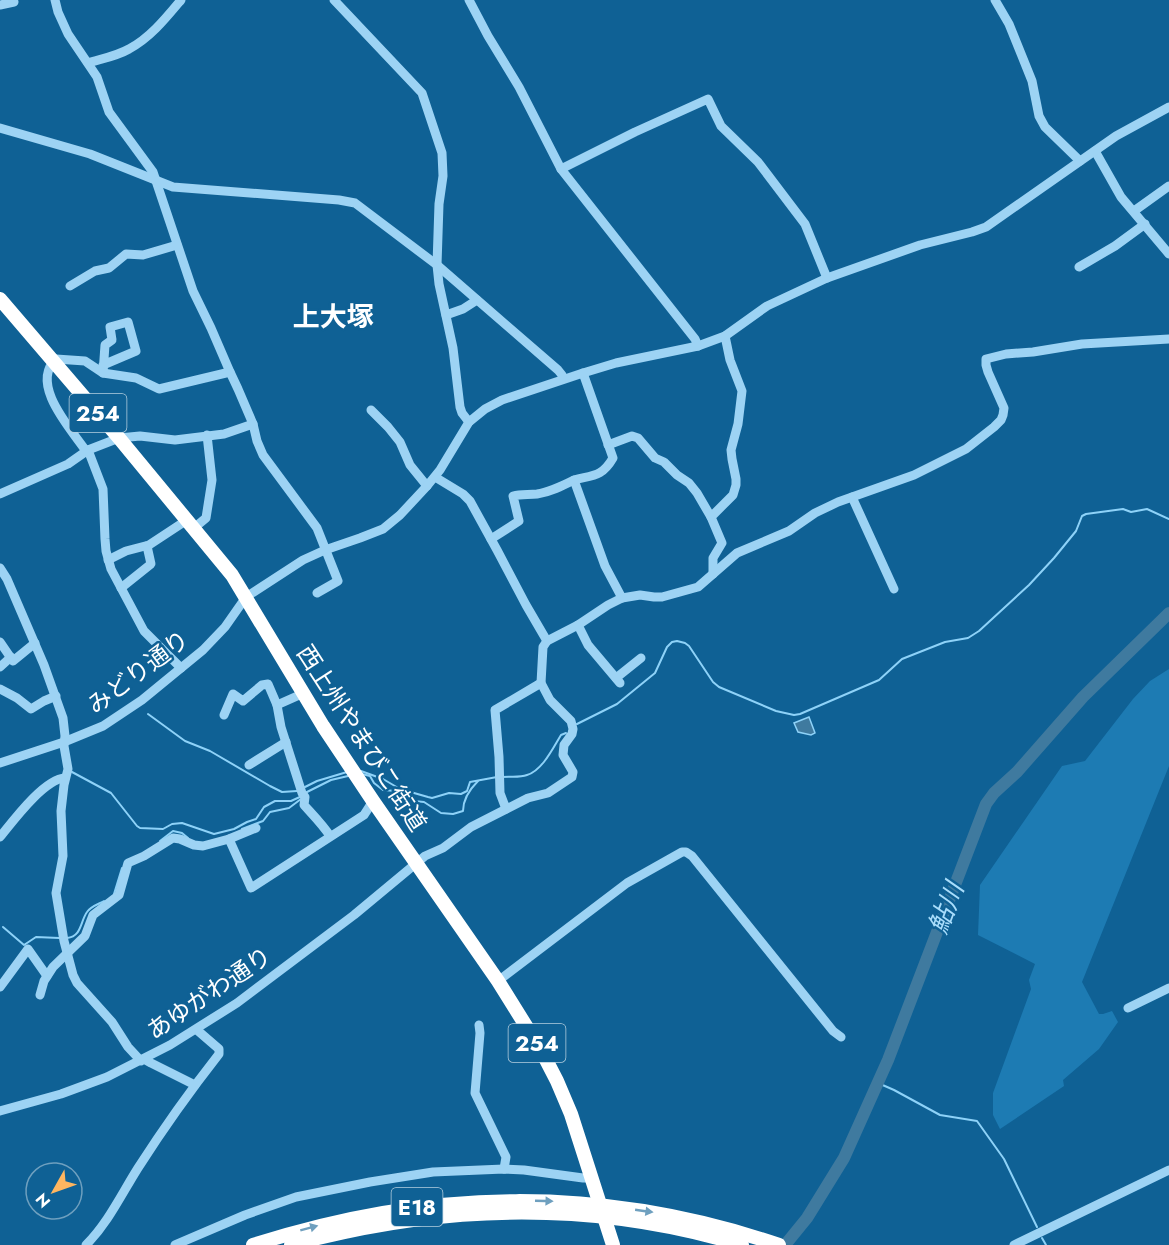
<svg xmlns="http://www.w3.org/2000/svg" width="1169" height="1245" viewBox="0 0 1169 1245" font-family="Jost,'Noto Sans JP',sans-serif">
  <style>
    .green { fill: #1d7bb3 }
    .water { fill: #3f7a9f; stroke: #8ed2f8; stroke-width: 1.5 }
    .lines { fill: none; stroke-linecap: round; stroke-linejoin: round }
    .stream { stroke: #8ed2f8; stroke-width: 2 }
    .river { stroke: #3f7a9f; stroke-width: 12 }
    .minor { stroke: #9dd3f4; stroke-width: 9 }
    .highway { stroke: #fff; stroke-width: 14 }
    .oneway { fill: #6fa0bf }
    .labels { text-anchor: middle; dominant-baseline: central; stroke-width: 5; stroke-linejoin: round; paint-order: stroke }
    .shield { fill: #0f6195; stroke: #b7d0df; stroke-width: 1.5 }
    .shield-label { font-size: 22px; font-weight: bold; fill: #fff }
    .street-label { font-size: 24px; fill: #fff; stroke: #0f6195 }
    .water-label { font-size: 26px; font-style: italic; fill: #a9ddfb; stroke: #0f6195 }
    .quarter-label { font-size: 27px; font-weight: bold; fill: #fff; stroke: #0f6195 }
  </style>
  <rect width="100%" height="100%" fill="#0f6195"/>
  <path class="green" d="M1169 669V766L1082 982 1099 1014H1103L1112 1011 1118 1022 1099 1049 1063 1080 1064 1086 1000 1129 993 1115V1093L1031 989 1029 980 1035 964 978 935 980 885 1062 766 1085 761 1133 699 1150 681Z"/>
  <path class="water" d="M809 717 815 733 811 735 798 732 794 723Z"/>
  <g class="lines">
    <g class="stream">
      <path d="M148 714 185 741 210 751 270 786 282 792 297 791"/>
      <path d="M577 724 617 704 655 673 667 647 672 642 677 641 685 643 689 646 713 682 719 687 776 711 794 715 800 714 879 680 902 659 945 642 968 638 979 631 1029 585 1054 558 1076 531 1082 516 1086 514 1123 509 1131 512 1147 509 1169 519"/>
      <path d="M361 771 383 779 400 789 428 797 432 798 449 793 461 794 467 791 470 782 497 777"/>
      <path d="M72 772 111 793 137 826 140 828 163 829 172 824 182 823 214 834 234 829 247 822 256 819 264 807 275 801H291L302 796"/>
      <path d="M362 774 370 776 374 783 383 790 396 791 407 799 414 801 424 802 441 813 453 814 463 811C463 799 470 789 478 781"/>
      <path d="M502 777C510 776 519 778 527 775 542 771 553 748 561 735L566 733"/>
      <path d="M305 787 317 781 347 772"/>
      <path d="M307 792 331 780 348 776"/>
      <path d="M242 829 263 821 270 812 289 808 301 799"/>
      <path d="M160 841 173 831 182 833 188 838"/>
      <path d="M114 894 122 868"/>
      <path d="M3 927 24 945 36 937 59 938"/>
      <path d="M67 938C82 936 80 922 87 912 91 906 99 904 104 901"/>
      <path d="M878 1083 894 1090 940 1115 977 1121 1004 1159 1037 1227"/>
      <path d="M1042 1238 1046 1245"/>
    </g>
    <path class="river" d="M785 1245 807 1218 844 1158 888 1060 986 804 994 793 1017 772 1083 697 1169 613"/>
    <g class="minor">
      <path d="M55 0 58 12 68 34 97 77 109 112 153 172 193 291 211 328 230 372 238 389 253 424 257 441 263 455 317 528 338 581 317 593"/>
      <path d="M334 0 422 93 442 153 443 176 439 204 437 265 439 284 453 348 460 407 462 413 469 422"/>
      <path d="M469 0 488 36 519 87 561 169 695 339 698 346"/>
      <path d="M995 0 1009 24 1032 81 1039 116 1045 127 1080 161"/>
      <path d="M0 5 14 2"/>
      <path d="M88 63C101 59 117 56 129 49 150 38 166 18 181 0"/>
      <path d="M0 128 90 154 173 187 339 200 355 203 437 265 558 370 562 375 563 379"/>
      <path d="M1095 151 1121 197 1169 254"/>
      <path d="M561 169 635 132 708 99 721 126 758 162 805 224 827 278"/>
      <path d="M1134 211 1169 186"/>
      <path d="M1079 267 1115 246 1145 224"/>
      <path d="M70 286 95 271 109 268 126 254 143 255 177 245"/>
      <path d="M446 315 463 309 477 300"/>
      <path d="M103 373 105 345 112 340 110 327 128 322 136 351 103 365"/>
      <path d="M583 373 613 458C602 477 593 475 574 480L605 566 622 598"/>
      <path d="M371 410 388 427 400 442 410 465 427 486"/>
      <path d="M608 445 632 436 638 438 655 458 664 462 677 475 689 483 697 493 711 517"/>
      <path d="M88 450 103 489 105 539 106 551 111 569 144 631 181 668"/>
      <path d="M86 451C71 429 29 384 56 359L85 361 103 373 136 378 159 389 230 372"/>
      <path d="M435 477 463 494 470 501 497 550 526 605 547 641"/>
      <path d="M0 494 68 464 88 450 119 438 140 436 175 440 224 434 253 424"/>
      <path d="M852 497 894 589"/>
      <path d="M194 528 206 518 212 480 207 435"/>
      <path d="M491 539 519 521 513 496C521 494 529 495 537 494 550 492 562 486 574 480"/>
      <path d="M108 560 126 551 149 545 187 520"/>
      <path d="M0 568 7 579 44 665 63 718 65 736 64 746 68 769 64 785 61 811 63 856 56 893 64 941 73 975 77 983 112 1022 128 1047 141 1061"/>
      <path d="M713 574V558L722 543 711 517 733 495 736 485V479L732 459 731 450 738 424 742 391 730 360 725 336"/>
      <path d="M121 588 151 564 147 546"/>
      <path d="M578 625 588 645 620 683"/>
      <path d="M0 642 13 661 35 643"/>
      <path d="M0 667 11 657"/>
      <path d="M616 678 641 658"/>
      <path d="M0 689 17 698 31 709 44 701 56 696"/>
      <path d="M304 693 277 705 281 727 302 793 305 797 304 805C313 815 323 825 330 836"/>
      <path d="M224 715 233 694 243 701 262 685 268 684 277 705"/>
      <path d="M0 763 64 742 103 726 142 700 203 650 225 627 246 597 303 560 325 550 360 538 383 529 400 515 427 486 440 470 469 422 485 409 502 400 583 373 616 363 698 346 725 336 767 306 827 278 920 245 972 232 986 227 1116 136 1169 107"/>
      <path d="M249 765 286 742"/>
      <path d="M506 809 500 793 499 757 495 710 541 683"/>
      <path d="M0 837C13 821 44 779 65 778"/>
      <path d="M229 839 251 888 364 815 373 801"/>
      <path d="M498 981 627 883 682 852H686L692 856 833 1031 841 1037"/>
      <path d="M0 987 28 949 47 976"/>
      <path d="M40 995 44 981 53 967 85 936 93 915 119 895 128 863 144 856 173 838 180 839 194 845 203 846 229 839 256 828"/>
      <path d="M1128 1008 1169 988"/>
      <path d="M479 1025 480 1033 475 1093 506 1157 504 1169"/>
      <path d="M144 1059 151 1063 195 1085"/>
      <path d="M0 1111 61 1094 107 1077 170 1045 237 1003 354 915 425 856 443 848 471 827 528 798 548 793 572 777 573 772 563 755 564 745 572 734 573 729 571 721 550 700 541 683 543 647 547 641 578 625 608 605 622 598 640 595 654 597H662L698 587 737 553 789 531 815 513 838 502 914 475 966 449 994 427 1001 420 1003 415 1004 408 988 372 986 365V359L1006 354 1033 352 1082 344 1169 339"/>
      <path d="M86 1245C108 1223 121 1195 138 1168 163 1129 190 1091 219 1054V1049L197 1030"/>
      <path d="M175 1245 245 1215 296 1197 370 1182 433 1172 504 1169 524 1170 583 1178H591"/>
      <path d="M1014 1245 1169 1170"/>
    </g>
    <g class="highway">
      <path d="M0 299 119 438 232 575 323 726 373 801 498 981 541 1050 557 1081 571 1114 613 1245"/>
      <path d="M253 1245C430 1188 602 1185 779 1245"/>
      <path d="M291 1245C440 1204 593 1200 742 1245"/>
    </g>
  </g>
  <defs><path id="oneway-solid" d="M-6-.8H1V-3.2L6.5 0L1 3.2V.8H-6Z" transform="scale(1.5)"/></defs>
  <g class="oneway">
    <use href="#oneway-solid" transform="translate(544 1201) rotate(2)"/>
    <use href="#oneway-solid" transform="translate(644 1211) rotate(8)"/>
    <use href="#oneway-solid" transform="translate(309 1228) rotate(-15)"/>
  </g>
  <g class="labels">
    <g class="shield">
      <rect x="69.5" y="394" width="57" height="38" rx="4.5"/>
      <rect x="508.5" y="1024" width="57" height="38" rx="4.5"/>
      <rect x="391.5" y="1188" width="51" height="38" rx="4.5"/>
    </g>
    <g class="shield-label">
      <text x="98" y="413">254</text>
      <text x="537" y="1043">254</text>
      <text x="417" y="1207">E18</text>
    </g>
    <g class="street-label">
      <text transform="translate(138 672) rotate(-37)">みどり通り</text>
      <text transform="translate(362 738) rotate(57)">西上州やまびこ街道</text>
      <text transform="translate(209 993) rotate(-34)">あゆがわ通り</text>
    </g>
    <g class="water-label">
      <text transform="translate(946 908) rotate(-69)">鮎川</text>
    </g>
    <g class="quarter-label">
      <text x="333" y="316">上大塚</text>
    </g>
  </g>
  <g transform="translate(54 1191) rotate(230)"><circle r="28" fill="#0f6195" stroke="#6fa0bf" stroke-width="1.5"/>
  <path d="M0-4.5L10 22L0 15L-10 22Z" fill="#ffb660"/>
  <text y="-9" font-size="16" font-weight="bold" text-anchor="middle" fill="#ffffff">N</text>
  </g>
</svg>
